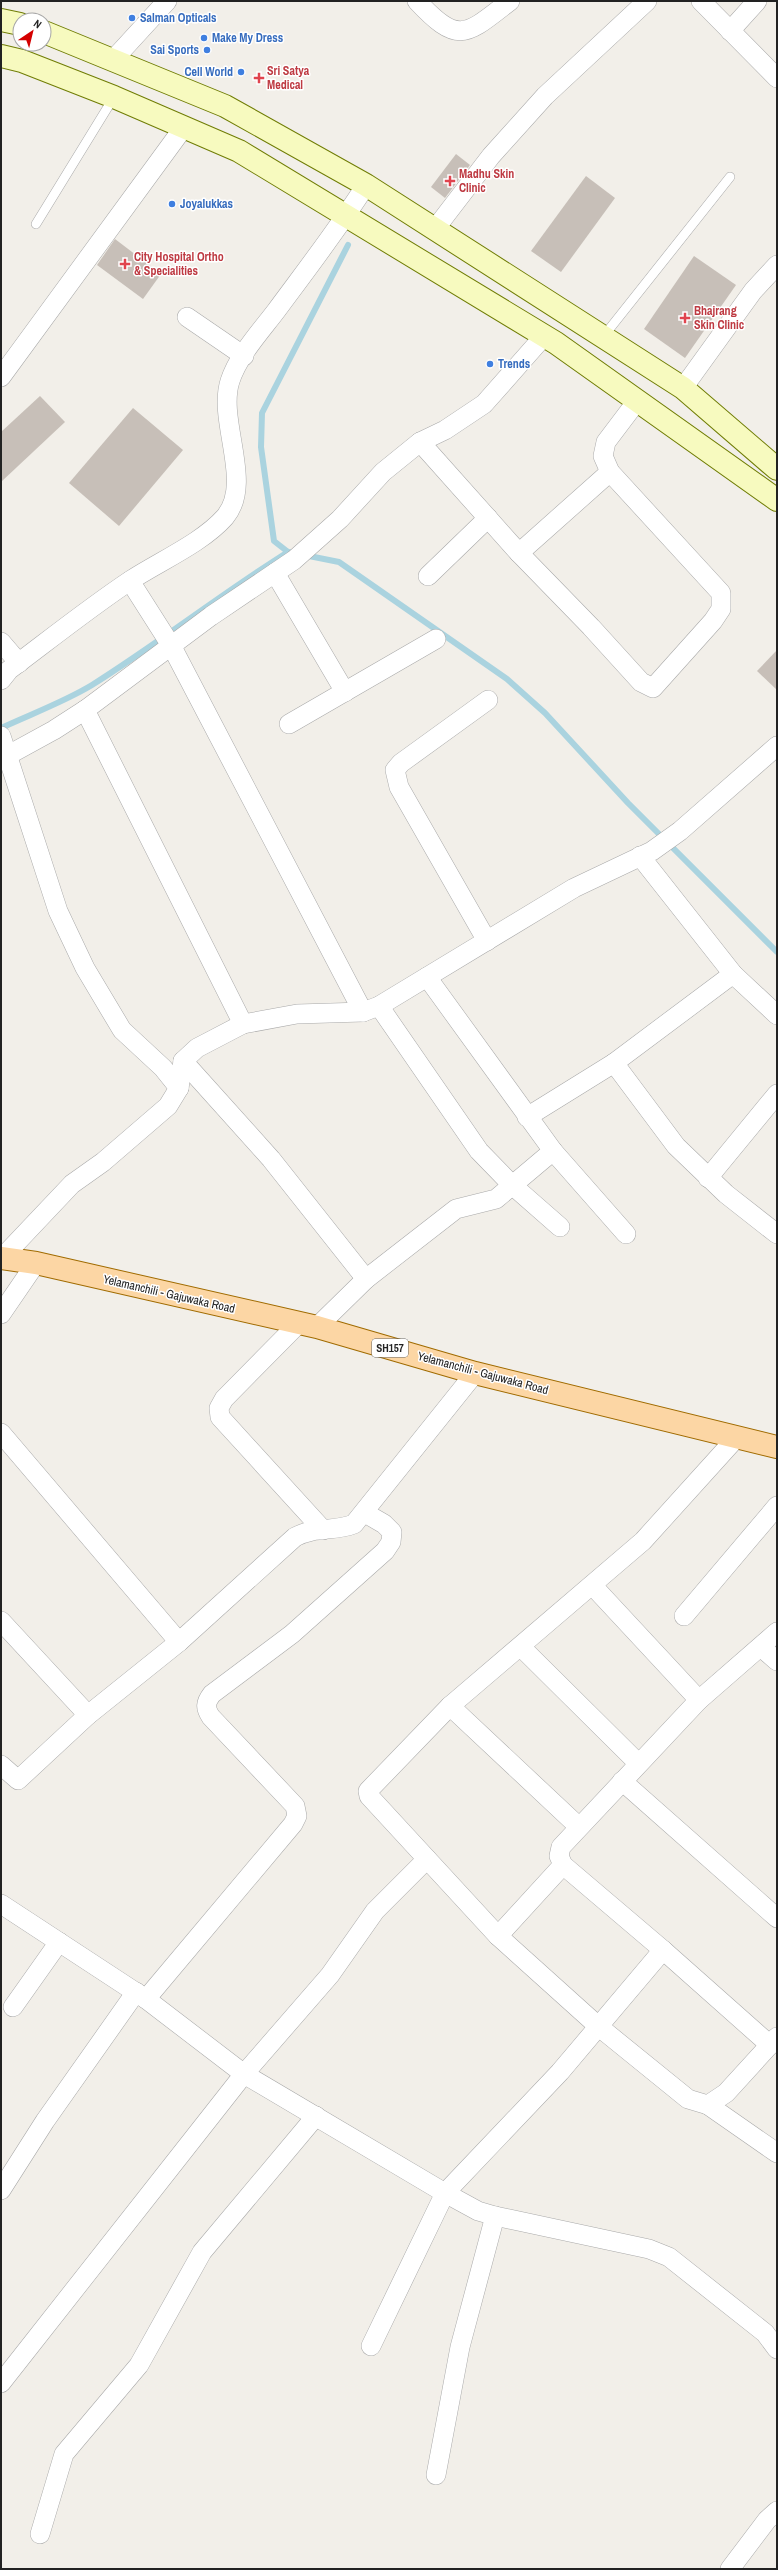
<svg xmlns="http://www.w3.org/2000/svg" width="778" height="2570" viewBox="0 0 778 2570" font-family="'Archivo Narrow',sans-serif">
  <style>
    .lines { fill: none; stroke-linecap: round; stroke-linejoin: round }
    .stream { stroke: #aad3df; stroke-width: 6 }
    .building { fill: #c7bfb8 }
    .service-casing { stroke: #a9a9a9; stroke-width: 10 }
    .minor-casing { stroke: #a9a9a9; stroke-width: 20 }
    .secondary-casing { stroke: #707d05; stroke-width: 24 }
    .primary-casing { stroke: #a06b00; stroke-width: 24 }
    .service { stroke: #fff; stroke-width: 9 }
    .minor { stroke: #fff; stroke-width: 19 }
    .secondary { stroke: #f7fabf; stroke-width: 22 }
    .primary { stroke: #fcd6a4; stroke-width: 22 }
    .shop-dot { fill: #3f7fe0; stroke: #fff; stroke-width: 1.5 }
    .health-dot { fill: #e0444e; stroke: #fff; stroke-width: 1.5 }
    .labels { text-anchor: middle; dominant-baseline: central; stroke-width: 3; stroke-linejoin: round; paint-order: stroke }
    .shield { fill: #fff; stroke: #646464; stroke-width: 1 }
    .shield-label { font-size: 11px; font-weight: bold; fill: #222 }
    .shop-label { font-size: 12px; font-weight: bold; fill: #366cbe; stroke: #fff; text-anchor: start }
    .health-label { font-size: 12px; font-weight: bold; fill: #be3a42; stroke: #fff; text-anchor: start }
    .street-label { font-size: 12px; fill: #222; stroke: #fff }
  </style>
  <rect width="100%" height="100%" fill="#f2efe9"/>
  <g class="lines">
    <g class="stream">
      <path d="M295 553 288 552 274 541 261 447 262 413 348 245"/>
      <path d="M304 555 339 562 507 679 545 713 628 803 777 952"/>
      <path d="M1 728C31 714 64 702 92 685 159 643 221 594 288 552"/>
    </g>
  </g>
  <g class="building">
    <path d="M456 154 470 165 445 198 431 187Z"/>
    <path d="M586 176 615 198 561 272 531 251Z"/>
    <path d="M115 239 161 274 143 299 97 265Z"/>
    <path d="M694 256 736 285 685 358 644 329Z"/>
    <path d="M40 396 65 422 1 482V432Z"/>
    <path d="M133 408 183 450 119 526 69 483Z"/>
    <path d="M777 650V690L757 671Z"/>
  </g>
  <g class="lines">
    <g class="service-casing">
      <g id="service">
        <path d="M36 224 114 97"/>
        <path d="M603 337 730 177"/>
      </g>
    </g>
    <g class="minor-casing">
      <g id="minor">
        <path d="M417 1C459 46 466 35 510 1"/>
        <path d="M701 1 777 78"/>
        <path d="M730 31 757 1"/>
        <path d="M113 60 167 1"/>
        <path d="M435 229 491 156 545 96 647 1"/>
        <path d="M187 317 244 356"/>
        <path d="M1 377 184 127"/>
        <path d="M683 388 753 291 777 265"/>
        <path d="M420 442 445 430 484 404 544 336"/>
        <path d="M519 553 610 472"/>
        <path d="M275 573 345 692"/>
        <path d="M428 576 488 518"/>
        <path d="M130 581 172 647 363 1012"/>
        <path d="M1 642 19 663"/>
        <path d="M1 680 9 670C49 640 89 608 131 580 160 561 202 543 225 517 254 483 217 421 230 381 238 356 260 332 276 311 307 269 338 229 366 185"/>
        <path d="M85 710 243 1024"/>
        <path d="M289 724 436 639"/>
        <path d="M1 736 58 911 85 968 122 1030 163 1068 179 1088"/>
        <path d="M1 759 54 730 85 710 211 616 294 560 340 519 383 472 420 442 519 553 591 627 641 682 653 688 713 621 721 609V593L610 472 603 456 606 442 637 401"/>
        <path d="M640 856 733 974 777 1015"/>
        <path d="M487 941 399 787 395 770 401 763 488 700"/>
        <path d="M427 977 553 1151 626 1234"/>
        <path d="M379 1006 479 1151 512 1185 560 1227"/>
        <path d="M183 1061 271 1159 366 1279"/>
        <path d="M614 1063 676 1146 726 1194 777 1234"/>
        <path d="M527 1117 614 1063 733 974"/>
        <path d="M708 1178 777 1094"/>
        <path d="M2 1258 72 1184 103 1162 168 1106 179 1088 183 1061 197 1048 243 1024 297 1014 363 1012 379 1006 574 888 652 851 680 831 777 746"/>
        <path d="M1 1314 36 1263"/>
        <path d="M299 1323 224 1399 219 1408 220 1417 323 1530"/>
        <path d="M317 1327 366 1279 456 1209 496 1199 553 1151"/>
        <path d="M1 1433 179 1642"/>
        <path d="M737 1437 643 1541 450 1706 368 1791 369 1796 498 1936 598 2026 688 2099 708 2105 726 2093 777 2037"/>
        <path d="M593 1586 699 1700"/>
        <path d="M684 1616 777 1506"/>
        <path d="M1 1621 88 1715"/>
        <path d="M521 1647 638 1763"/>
        <path d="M761 1647 777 1661"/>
        <path d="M450 1706 578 1826"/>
        <path d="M1 1765 18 1780 88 1715 179 1642 295 1537C316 1526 333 1532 354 1524L475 1373"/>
        <path d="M622 1781 777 1918"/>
        <path d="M1 1904 146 1999 244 2074 445 2193 478 2211 495 2216 649 2249 669 2257 765 2333 777 2349"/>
        <path d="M498 1936 563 1865"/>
        <path d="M663 1950 563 1865 559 1856 561 1847 699 1700 777 1632"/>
        <path d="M146 1999 293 1824 297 1816 295 1806 211 1717C205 1708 205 1703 212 1694L292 1634 385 1551 391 1542 392 1532 384 1524 365 1513"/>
        <path d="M13 2007 59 1942"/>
        <path d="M708 2105 777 2153"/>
        <path d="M1 2190 45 2121 136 1992"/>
        <path d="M371 2346 445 2193 560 2072 663 1950 770 2045"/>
        <path d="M1 2383 244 2074 330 1975 375 1911 427 1859"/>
        <path d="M436 2475 460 2347 495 2216"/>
        <path d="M40 2534 64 2454 139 2365 202 2252 316 2116"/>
        <path d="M730 2569 767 2520 777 2511"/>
      </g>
    </g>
    <g class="secondary-casing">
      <g id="secondary">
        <path d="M1 20 20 24"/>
        <path d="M44 32 225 106 366 185 683 388 777 469"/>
        <path d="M1 56 22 61 114 97 239 151 556 343 777 500"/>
      </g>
    </g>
    <g class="primary-casing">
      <path id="primary" d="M1 1258 36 1263 317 1327 475 1373 777 1447"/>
    </g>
    <use href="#service" class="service"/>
    <use href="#minor" class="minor"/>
    <use href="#secondary" class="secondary"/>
    <use href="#primary" class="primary"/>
  </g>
  <g class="shop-dot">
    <circle cx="132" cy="18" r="4"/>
    <circle cx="204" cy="38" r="4"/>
    <circle cx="207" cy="50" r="4"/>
    <circle cx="241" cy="72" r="4"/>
    <circle cx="172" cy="204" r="4"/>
    <circle cx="490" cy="364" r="4"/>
  </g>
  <g class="health-dot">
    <path d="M257 72h4v4h4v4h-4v4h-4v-4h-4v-4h4z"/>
    <path d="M448 175h4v4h4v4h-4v4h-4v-4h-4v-4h4z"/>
    <path d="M123 258h4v4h4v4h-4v4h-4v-4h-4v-4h4z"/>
    <path d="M683 312h4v4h4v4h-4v4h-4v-4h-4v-4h4z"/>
  </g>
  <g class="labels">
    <rect class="shield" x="372" y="1339" width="36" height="18" rx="3"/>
    <g class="shield-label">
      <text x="390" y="1348">SH157</text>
    </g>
    <g class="shop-label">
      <text x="140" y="18">Salman Opticals</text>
      <text x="212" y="38">Make My Dress</text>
      <text x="199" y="50" text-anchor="end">Sai Sports</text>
      <text x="233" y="72" text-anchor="end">Cell World</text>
      <text x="180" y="204">Joyalukkas</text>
      <text x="498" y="364">Trends</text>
    </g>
    <g class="health-label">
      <text x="267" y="71">Sri Satya<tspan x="267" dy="14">Medical</tspan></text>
      <text x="459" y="174">Madhu Skin<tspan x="459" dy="14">Clinic</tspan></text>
      <text x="134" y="257">City Hospital Ortho<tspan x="134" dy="14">&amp; Specialities</tspan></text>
      <text x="694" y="311">Bhajrang<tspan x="694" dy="14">Skin Clinic</tspan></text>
    </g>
    <g class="street-label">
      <text transform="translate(169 1294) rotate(13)">Yelamanchili - Gajuwaka Road</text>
      <text transform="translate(483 1373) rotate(15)">Yelamanchili - Gajuwaka Road</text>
    </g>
  </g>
  <rect width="778" height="2570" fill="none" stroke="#222222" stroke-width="4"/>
  <g transform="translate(32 32) rotate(35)"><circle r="19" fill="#ffffff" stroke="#a7a7a7"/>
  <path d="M0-3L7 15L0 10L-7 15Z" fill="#d40000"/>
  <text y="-6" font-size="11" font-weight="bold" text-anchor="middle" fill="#222222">N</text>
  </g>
</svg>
